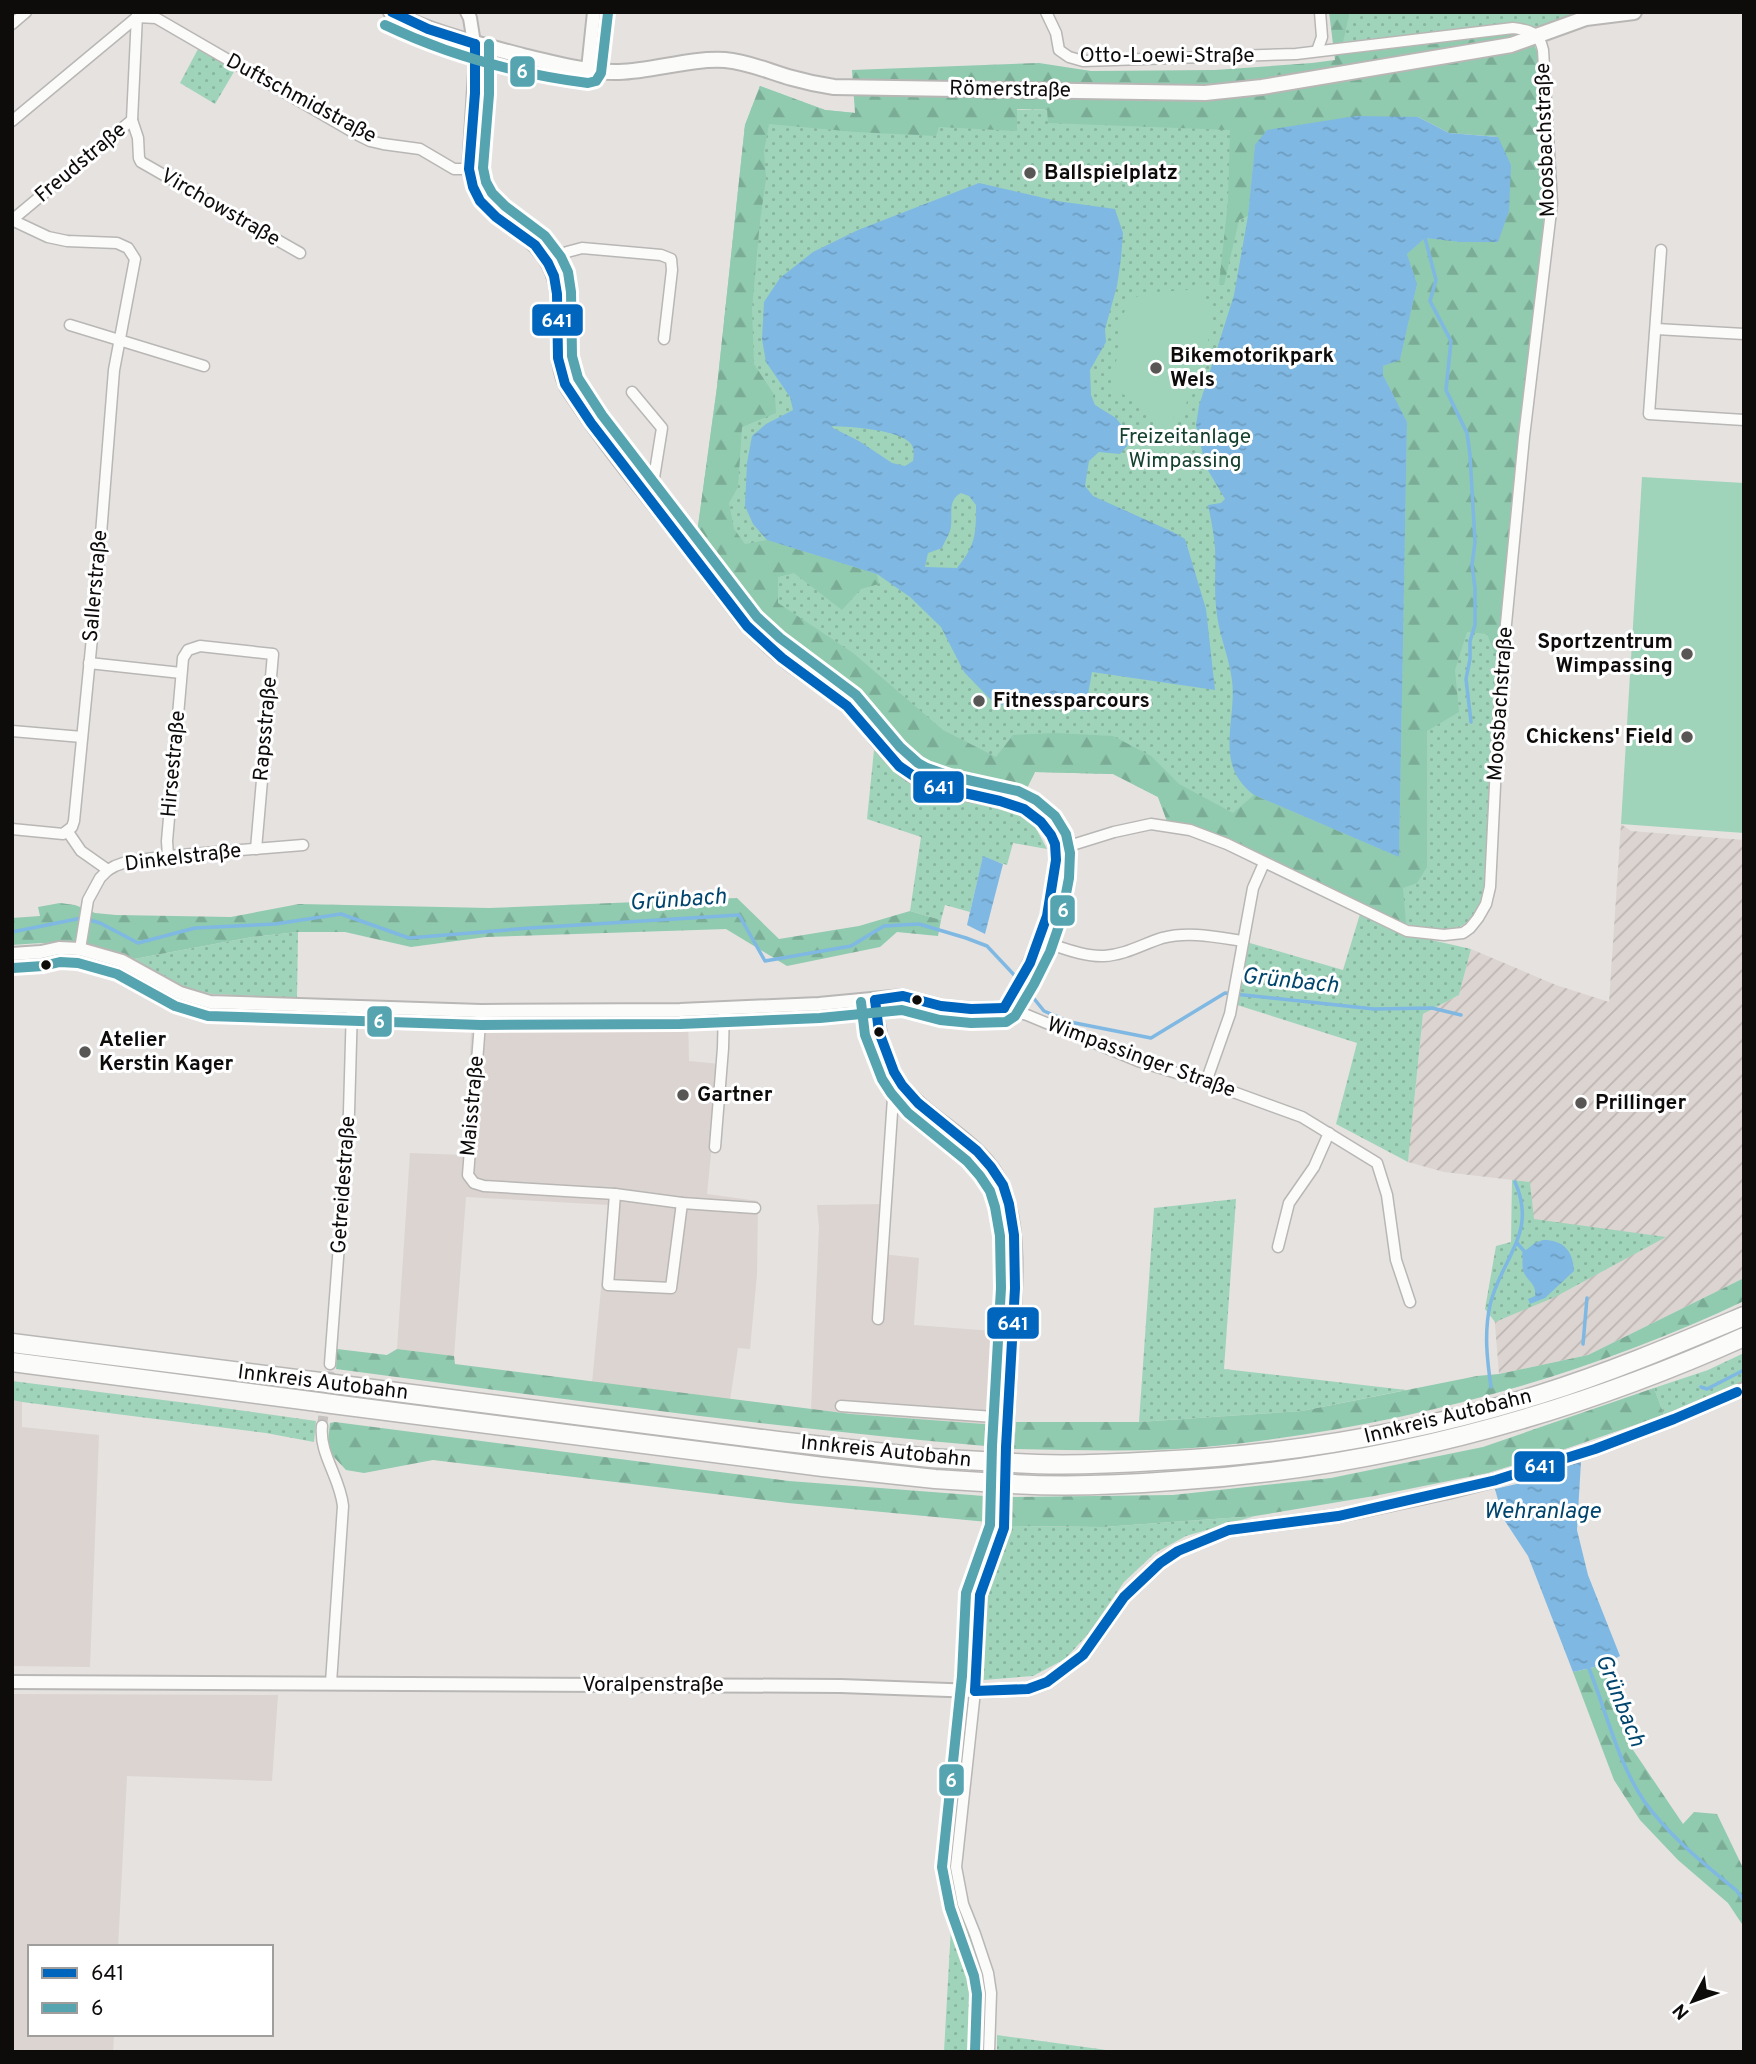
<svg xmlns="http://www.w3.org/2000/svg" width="1756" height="2064" viewBox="0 0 1756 2064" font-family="Overpass,sans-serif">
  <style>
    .built { fill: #dcd4d0 }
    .industrial { fill: url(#industrial-furrows) }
    .green { fill: url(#green-dots) }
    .forest { fill: url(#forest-firs); fill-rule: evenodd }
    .pitch { fill: #9fd4ba }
    .water { fill: url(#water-ripples); fill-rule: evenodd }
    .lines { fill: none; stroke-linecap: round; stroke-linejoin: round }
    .stream { stroke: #7fb8e2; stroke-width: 3.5 }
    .minor-tunnel { stroke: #c5c2c0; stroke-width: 10; stroke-dasharray: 10 5; stroke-linecap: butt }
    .minor-casing { stroke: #b9b7b5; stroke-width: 13 }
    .tertiary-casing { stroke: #b9b7b5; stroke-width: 16 }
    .secondary-casing { stroke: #b9b7b5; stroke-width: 18 }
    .motorway-casing { stroke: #b9b7b5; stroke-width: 21 }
    .minor { stroke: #fbfbfa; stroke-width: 10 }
    .tertiary { stroke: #fbfbfa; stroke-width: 12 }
    .secondary { stroke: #fbfbfa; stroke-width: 14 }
    .motorway { stroke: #fbfbfa; stroke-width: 18 }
    .motorway-bridge-casing { stroke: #b9b7b5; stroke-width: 21; stroke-linecap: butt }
    .motorway-bridge { stroke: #fbfbfa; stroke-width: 18 }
    .bus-1-casing { stroke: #fff; stroke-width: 16 }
    .bus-2-casing { stroke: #fff; stroke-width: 16 }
    .bus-1 { stroke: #0065bd; stroke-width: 10 }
    .bus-2 { stroke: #55a4b0; stroke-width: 10 }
    .poi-dot { fill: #595756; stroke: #fff; stroke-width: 2.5 }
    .bus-dot { fill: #0e0c0b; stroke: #fff; stroke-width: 2.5 }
    .labels { text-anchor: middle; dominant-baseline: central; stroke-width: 6; stroke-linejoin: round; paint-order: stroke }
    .street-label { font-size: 21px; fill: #0e0c0b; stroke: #fff }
    .poi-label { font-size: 21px; font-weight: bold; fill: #0e0c0b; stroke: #fff; text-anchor: start }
    .park-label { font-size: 21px; fill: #14412e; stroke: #fff }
    .water-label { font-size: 23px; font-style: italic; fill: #00456d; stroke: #fff }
    .line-badge { stroke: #fff; stroke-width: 2.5 }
    .badge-label { font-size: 19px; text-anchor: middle; font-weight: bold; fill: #fff }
  </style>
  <defs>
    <pattern id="industrial-furrows" width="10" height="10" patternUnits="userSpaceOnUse" patternTransform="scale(1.75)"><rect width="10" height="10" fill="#dcd4d0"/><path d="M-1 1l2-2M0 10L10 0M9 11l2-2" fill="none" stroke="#bcb5b1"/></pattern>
    <pattern id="green-dots" width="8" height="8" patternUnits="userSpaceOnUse" patternTransform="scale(1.75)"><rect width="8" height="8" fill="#9fd4ba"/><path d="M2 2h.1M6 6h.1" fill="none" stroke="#88b59f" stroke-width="1.8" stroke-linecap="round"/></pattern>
    <pattern id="forest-firs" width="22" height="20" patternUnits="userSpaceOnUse" patternTransform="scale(1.75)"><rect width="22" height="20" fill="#90caaf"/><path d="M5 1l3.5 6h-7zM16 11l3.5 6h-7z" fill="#7bac95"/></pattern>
    <pattern id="water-ripples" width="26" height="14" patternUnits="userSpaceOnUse" patternTransform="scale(1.75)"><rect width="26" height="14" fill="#7fb8e2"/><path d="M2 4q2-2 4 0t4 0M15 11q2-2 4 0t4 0" fill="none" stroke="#6d9dc1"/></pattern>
  </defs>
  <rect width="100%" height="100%" fill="#e5e2e0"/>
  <g class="built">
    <path d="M472 1018H688L689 1061 720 1064 707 1194 758 1201 757 1274 750 1349 738 1348 730 1400 592 1383 609 1205 466 1197 454 1356 397 1349 410 1153 464 1155Z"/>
    <path d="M886 1204 882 1254 919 1258 914 1325 1007 1332 1017 1345 1014 1449 997 1447 996 1425 851 1414 811 1410 819 1227 817 1205Z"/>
    <path d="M12 1400 22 1402V1427L99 1435 90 1667 12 1666Z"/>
    <path d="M12 1694 278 1695 272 1781 127 1776 118 1947H30V2034H114L113 2052H12Z"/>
  </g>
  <path class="industrial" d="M1621 824 1631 831 1744 840V1278L1588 1355 1499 1374 1494 1312 1535 1243 1530 1182 1444 1172 1408 1162 1423 1014 1459 995 1471 949 1556 985 1609 1002Z"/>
  <g class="green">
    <path d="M1350 12H1608L1539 28 1507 24 1342 42Z"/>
    <path d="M198 49 235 70 215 104 180 83Z"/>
    <path d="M760 86 825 110 856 113 1048 109 1208 118 1546 196 1499 652 1486 889C1482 897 1479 907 1474 915 1457 938 1429 930 1406 924L1228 838 1199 828 1167 821 1158 797 1113 774 1035 772 1023 796 935 778 904 762 846 692 781 647 745 609 695 548 717 387 745 125Z"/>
    <path d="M874 750 900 776 936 794 1030 817 1047 849 1013 843 1007 865 983 857 970 912 945 905 941 920 910 911 921 837 867 819Z"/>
    <path d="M1360 914 1427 939 1471 949 1459 995 1423 1014 1408 1162 1336 1124 1357 1043 1237 1005 1243 941 1343 970Z"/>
    <path d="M298 932 297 998 212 994 182 987 134 959 252 937Z"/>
    <path d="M1512 1180 1530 1182 1534 1219 1666 1237 1555 1297 1495 1322 1485 1309 1496 1246 1511 1242Z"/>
    <path d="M1236 1199 1224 1369 1406 1390 1302 1411 1139 1422 1154 1208Z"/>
    <path d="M1744 1353V1382L1719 1395 1664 1415 1654 1388 1708 1370Z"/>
    <path d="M12 1381 195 1404 316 1421 314 1442 266 1433 22 1402 12 1400Z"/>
    <path d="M1255 1516 1186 1536 1155 1553 1124 1582 1089 1633 1065 1659 1033 1676 983 1680 984 1595 1011 1526 1103 1527Z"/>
    <path d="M952 1910 961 1911 979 1962 986 2000 985 2052H944Z"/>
    <path d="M997 2035 1106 2050V2052H997Z"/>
  </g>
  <g class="forest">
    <path d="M1329 12H1350L1343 42 1507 24 1526 26 1537 51 1546 196 1499 652 1495 653 1487 634 1467 632 1455 670 1459 712 1427 731V867L1417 883 1403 888 1406 924 1228 838 1199 828 1167 821 1158 797 1113 774 1035 772 1023 796 935 778 904 762 846 692 781 647 745 609 695 548 717 387 745 125 760 86 825 110 855 113 852 70 1039 63 1091 71 1215 70 1312 63 1335 60ZM1017 109H1047L1048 123 1230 130 1228 201 1219 284 1224 285 1239 220 1248 216 1255 145 1418 117 1449 133 1498 137 1461 242 1425 238 1407 254 1417 284 1400 360 1383 366V375L1407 422 1399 857 1254 795 1233 813 1179 784 1151 756 1113 736 1055 733 1013 735 996 757 943 730 853 653 778 603V577L794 573 842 610 861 589 879 584 877 574 767 540 745 544 734 529 729 503 738 487 742 427 776 413 775 396 754 364 752 309 760 221 766 179 764 151 769 124 856 132 936 136 939 127 1017 131Z"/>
    <path d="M737 898 779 939 859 926 910 911 941 920 938 936 897 932 880 947 787 966 726 929 486 937 411 947 345 932H298L252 937 134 959C95 940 54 941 12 945V918L40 916 38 907 60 903 75 905 95 913 116 915 231 917 299 904 489 908Z"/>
    <path d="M1744 1278V1301C1577 1380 1398 1427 1215 1446 1148 1453 1081 1450 1014 1449L1016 1422H1139L1302 1411 1477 1376 1499 1374 1588 1355Z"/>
    <path d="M337 1349 387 1355 397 1349 454 1356 455 1364 851 1414 997 1425V1447C776 1428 556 1398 336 1369Z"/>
    <path d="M1654 1388 1664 1415 1568 1448 1488 1473 1374 1496 1255 1516 1103 1527 1011 1526 1012 1497 1173 1495 1331 1478 1483 1447Z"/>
    <path d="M335 1422 789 1481 997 1497 998 1523 788 1503 433 1460 364 1473 346 1470 333 1456 328 1441 330 1423Z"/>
    <path d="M1603 1665 1631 1747 1683 1824 1694 1812 1717 1814 1744 1870V1927L1728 1903 1678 1860 1640 1820 1614 1780 1573 1672Z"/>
  </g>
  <g class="pitch">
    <path d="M1202 289 1212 320 1211 332 1185 407 1172 419 1190 475 1175 479 1147 406 1110 388 1119 349 1118 326 1129 302 1143 293Z"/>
    <path d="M1642 477 1744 483V833L1621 824Z"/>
  </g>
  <g class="water">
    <path d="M1356 116 1418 117 1449 133 1498 137 1511 165 1509 211 1498 242H1461L1425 238 1407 254 1417 284 1400 360 1383 366V375L1407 422 1399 857 1254 795C1213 764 1237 722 1232 680 1229 656 1218 633 1216 607 1214 587 1216 567 1215 548 1214 534 1211 519 1208 505L1221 503 1225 499 1206 467 1196 425 1199 406 1234 295 1248 216 1255 145 1267 130Z"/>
    <path d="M979 183 1057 201 1115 209 1123 233 1121 258 1117 286 1105 329 1106 342 1090 370 1091 395 1095 405 1116 418 1130 436 1127 446 1120 454 1099 452 1089 461 1085 486 1093 496 1173 532 1185 539 1206 609 1215 690 1092 672 1085 711 1050 702 1016 706 995 704 964 672 941 627 910 597 877 574 767 540 753 524 745 506 747 463 752 436 766 424 793 410 790 397 766 362 762 339 764 302 780 278 813 252 858 230ZM832 426C852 427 892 429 908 441 915 446 914 454 913 461L905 466 892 463 859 441 833 428ZM961 493 969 496 976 505C976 534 976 545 957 568L925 567 928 553 942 548C944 542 948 537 950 531 954 517 946 501 961 493Z"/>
    <path d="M983 856 1003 864 985 934 967 925Z"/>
    <path d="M1543 1240C1563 1240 1573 1250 1574 1271L1545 1298 1530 1304 1528 1299 1535 1296C1537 1283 1526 1281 1523 1270 1522 1265 1523 1258 1522 1253L1535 1243Z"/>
    <path d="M1581 1461 1577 1530 1588 1575 1620 1656 1603 1665 1573 1672 1528 1556 1503 1518 1495 1489 1521 1483Z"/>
  </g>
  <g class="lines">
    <g class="stream">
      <path d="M1425 238 1436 280 1430 301 1451 341 1446 390 1467 433 1470 455 1475 542 1472 565 1475 588V625L1470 641V659L1466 679 1471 722"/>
      <path d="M12 932 82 918 100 923 138 943 195 928 275 924 341 914 409 938 530 928 739 915 765 961 851 946 884 926 919 924 966 938 987 946 1018 979"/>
      <path d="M1023 985 1044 1011 1070 1022 1151 1038 1225 993 1374 1009 1432 1008 1461 1015"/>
      <path d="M1517 1243 1524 1251"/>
      <path d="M1583 1344 1587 1298"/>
      <path d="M1491 1387C1487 1359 1484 1333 1490 1305 1501 1258 1538 1234 1515 1182"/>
      <path d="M1701 1387 1707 1389 1744 1370"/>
      <path d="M1588 1666C1606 1710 1617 1761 1644 1801 1670 1837 1703 1863 1737 1891L1744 1901"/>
    </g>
    <path class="minor-tunnel" d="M322 1426 330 1364"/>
    <g class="minor-casing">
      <g id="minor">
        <path d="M1046 12 1056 33 1059 50 1069 57 1083 61 1296 54 1513 28C1530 30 1539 32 1543 50L1552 203 1524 437 1506 624 1498 725 1490 887 1486 904 1478 918 1470 928 1463 933 1444 935 1407 931 1227 844 1190 830 1151 824 1114 832 1056 850"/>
        <path d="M12 24 26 12"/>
        <path d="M1317 51 1322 37 1320 12"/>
        <path d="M132 120 138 138 139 158 141 162 300 253"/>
        <path d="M12 121 137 17 156 18 358 135 370 141 383 144 420 149 454 169H469"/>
        <path d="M12 220 132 120 137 15"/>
        <path d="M1661 250 1649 414 1744 420"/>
        <path d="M548 263 567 252 582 248 661 255 671 259 672 270 664 339"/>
        <path d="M70 325 204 366"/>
        <path d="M1656 329 1744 334"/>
        <path d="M632 392 662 428 653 484 643 491"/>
        <path d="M89 663 181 673"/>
        <path d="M12 731 82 737"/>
        <path d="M12 829 63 834 72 827 74 821 96 597 114 370 135 259 128 248 117 243 67 241 48 237 14 221"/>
        <path d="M68 832 81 851 108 870"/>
        <path d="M168 856 167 841 183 658 188 650 200 646 273 654 256 849"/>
        <path d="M1041 941C1061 947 1083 957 1104 956 1125 955 1143 944 1162 938 1189 931 1216 937 1243 941"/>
        <path d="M80 949 88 900 100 878 108 870 115 866 126 862 168 856 303 845"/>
        <path d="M1004 1008 1027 1015 1138 1061 1206 1082 1302 1117 1377 1163 1387 1195 1396 1260 1410 1302"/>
        <path d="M481 1011 468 1175 474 1183 484 1186 615 1194 682 1203 755 1208"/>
        <path d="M1206 1082 1230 1014 1253 888 1264 863"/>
        <path d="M715 1147 723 1048 724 1008"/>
        <path d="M615 1194 608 1285 671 1288 682 1203"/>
        <path d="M1278 1247 1289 1203 1314 1167 1329 1133"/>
        <path d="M878 1319 893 1098 895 1091 902 1085"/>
        <path d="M330 1364 349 1112 352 1006"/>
        <path d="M841 1406 1008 1418"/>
        <path d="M322 1426C319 1454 340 1477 343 1506L331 1683"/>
        <path d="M975 1691 956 1867 963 1904 975 1934 988 1973 991 1993 989 2052"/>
      </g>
    </g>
    <g class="tertiary-casing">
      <g id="tertiary">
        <path d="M588 69 594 12"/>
        <path d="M12 954 41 952 59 948 80 949 122 961 180 993 210 1002 481 1011 680 1010 819 1004 903 996 941 1006 971 1009 1004 1008C1030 967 1048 930 1054 881 1056 868 1059 852 1053 839 1048 827 1035 815 1024 809 994 794 953 797 921 781 889 765 872 730 847 706 831 691 812 681 795 668 777 656 763 641 747 626 709 577 672 527 633 479 614 455 596 431 579 406 575 399 568 391 565 384 549 346 568 299 548 264 524 221 482 228 469 169L476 56 470 18 467 12"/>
        <path d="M875 1000C878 1029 883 1060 902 1085 932 1123 984 1141 1003 1187 1023 1234 1014 1306 1011 1356 1009 1387 1008 1417 1006 1447"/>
        <path d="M12 1682 841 1686 975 1691 1028 1689 1047 1682 1083 1655 1124 1597 1160 1563 1178 1551 1229 1530 1338 1516 1449 1492 1496 1480 1595 1449 1674 1419 1744 1389"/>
        <path d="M975 1691 980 1595 985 1578 1004 1528 1005 1499"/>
      </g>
    </g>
    <g class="secondary-casing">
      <path id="secondary" d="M391 12C433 34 478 44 523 56 554 63 587 73 619 72 654 71 690 58 725 60 749 62 770 72 792 78 806 82 820 85 834 87L1205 93 1262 87 1511 45 1586 18 1634 12"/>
    </g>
    <g class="motorway-casing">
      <g id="motorway">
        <path d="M12 1343 320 1382"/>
        <path d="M12 1362 318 1402"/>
        <path d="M334 1384 778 1441 930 1458 999 1462"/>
        <path d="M332 1404 823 1467 935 1479 998 1483"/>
        <path d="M1014 1463C1061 1466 1109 1464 1156 1461 1287 1455 1417 1433 1541 1394 1611 1372 1677 1344 1744 1316"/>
        <path d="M1013 1484C1065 1487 1119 1485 1172 1481 1372 1469 1561 1419 1744 1337"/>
      </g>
    </g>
    <use href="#minor" class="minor"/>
    <use href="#tertiary" class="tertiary"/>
    <use href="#secondary" class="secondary"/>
    <use href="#motorway" class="motorway"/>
    <g class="motorway-bridge-casing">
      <g id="motorway-bridge">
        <path d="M320 1382 334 1384"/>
        <path d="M318 1402 332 1404"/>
        <path d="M999 1462 1014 1463"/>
        <path d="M998 1483 1013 1484"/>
      </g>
    </g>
    <use href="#motorway-bridge" class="motorway-bridge"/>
    <g class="bus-1-casing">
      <g id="bus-1">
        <path d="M392 12 428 29 475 44"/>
        <path d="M475 44V93L469 169 473 187 480 201 496 217 535 245 548 263 554 276 557 294 558 358 565 384 591 423 747 626 782 658 847 706 899 766 921 781 933 786 1000 801 1024 809 1041 822 1051 835 1055 844 1056 860 1047 916 1030 963 1004 1008"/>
        <path d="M875 1000 879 1032 894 1072 902 1085 918 1103 977 1151 991 1167 1003 1185 1009 1204 1014 1235 1015 1288 1006 1447 1004 1528 980 1595 975 1691"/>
        <path d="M875 1000 903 996 941 1006 971 1009 1004 1008"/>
        <path d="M975 1691 1028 1689 1047 1682 1083 1655 1124 1597 1160 1563 1178 1551 1229 1530 1338 1516 1496 1480 1595 1449 1674 1419 1737 1392"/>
      </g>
    </g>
    <g class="bus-2-casing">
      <g id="bus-2">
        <path d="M385 25C448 55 518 74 588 83L596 81 601 73 608 13"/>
        <path d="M13 968 43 966 60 962 78 963 117 974 175 1006 208 1016 481 1025 680 1024 820 1018 902 1010 940 1020 971 1023 1006 1022 1015 1016 1034 984 1050 952 1061 920 1069 878 1070 853 1066 834 1055 816 1036 800 1018 791 950 776 927 768 918 763 900 747 856 695 780 638 757 617 602 415 578 378 572 356 571 292 568 272 561 257 545 236 505 206 492 193 486 182 483 168 489 94V44"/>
        <path d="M861 1002 865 1035 882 1079 891 1093 908 1113 967 1161 980 1176 990 1191 995 1207 1000 1236 1001 1288 992 1446 990 1525 966 1593 962 1676 942 1867 950 1908 974 1976 977 1994 975 2052"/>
      </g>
    </g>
    <use href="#bus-1" class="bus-1"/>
    <use href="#bus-2" class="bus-2"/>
  </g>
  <g class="poi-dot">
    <circle cx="1030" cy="173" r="7"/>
    <circle cx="1156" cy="368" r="7"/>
    <circle cx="1687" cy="654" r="7"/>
    <circle cx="979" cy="701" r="7"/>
    <circle cx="1687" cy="737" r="7"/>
    <circle cx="85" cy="1052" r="7"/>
    <circle cx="683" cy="1095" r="7"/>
    <circle cx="1581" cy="1103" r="7"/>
  </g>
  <g class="bus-dot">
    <circle cx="46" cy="965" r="6"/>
    <circle cx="917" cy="1000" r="6"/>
    <circle cx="879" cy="1032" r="6"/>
  </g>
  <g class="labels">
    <g class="street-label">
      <text x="1167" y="56">Otto-Loewi-Straße</text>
      <text transform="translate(1010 90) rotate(1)">Römerstraße</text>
      <text transform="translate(301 99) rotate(28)">Duftschmidstraße</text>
      <text transform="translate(1546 140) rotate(-92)">Moosbachstraße</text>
      <text transform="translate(81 163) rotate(-40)">Freudstraße</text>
      <text transform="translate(220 208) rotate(30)">Virchowstraße</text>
      <text transform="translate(96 586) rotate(-85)">Sallerstraße</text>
      <text transform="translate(1501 704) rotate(-86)">Moosbachstraße</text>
      <text transform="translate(266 729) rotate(-85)">Rapsstraße</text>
      <text transform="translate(174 764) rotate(-85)">Hirsestraße</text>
      <text transform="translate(183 858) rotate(-7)">Dinkelstraße</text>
      <text transform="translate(1141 1058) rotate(20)">Wimpassinger Straße</text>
      <text transform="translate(473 1106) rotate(-85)">Maisstraße</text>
      <text transform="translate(344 1185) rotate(-86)">Getreidestraße</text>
      <text transform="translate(323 1383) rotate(7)">Innkreis Autobahn</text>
      <text transform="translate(1448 1417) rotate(-14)">Innkreis Autobahn</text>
      <text transform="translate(886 1452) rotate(6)">Innkreis Autobahn</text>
      <text x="653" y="1685">Voralpenstraße</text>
    </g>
    <g class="poi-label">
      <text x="1044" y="173">Ballspielplatz</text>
      <text x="1170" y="356">Bikemotorikpark<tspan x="1170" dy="24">Wels</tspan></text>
      <text x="1673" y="642" text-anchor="end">Sportzentrum<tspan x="1673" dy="24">Wimpassing</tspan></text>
      <text x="993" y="701">Fitnessparcours</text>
      <text x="1673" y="737" text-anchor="end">Chickens' Field</text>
      <text x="99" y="1040">Atelier<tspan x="99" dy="24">Kerstin Kager</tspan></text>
      <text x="697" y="1095">Gartner</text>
      <text x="1595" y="1103">Prillinger</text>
    </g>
    <g class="park-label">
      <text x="1185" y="437">Freizeitanlage<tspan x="1185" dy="24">Wimpassing</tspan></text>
    </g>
    <g class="water-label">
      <text transform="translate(678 901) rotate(-4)">Grünbach</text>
      <text transform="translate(1290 982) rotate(6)">Grünbach</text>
      <text x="1542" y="1512">Wehranlage</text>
      <text transform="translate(1619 1701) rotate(68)">Grünbach</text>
    </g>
  </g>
  <g class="line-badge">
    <rect x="509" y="55" width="27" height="33" rx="7" fill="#55a4b0"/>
    <rect x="531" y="303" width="53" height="34" rx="7" fill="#0065bd"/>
    <rect x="912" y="770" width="53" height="34" rx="7" fill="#0065bd"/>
    <rect x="1049" y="894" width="27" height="33" rx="7" fill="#55a4b0"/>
    <rect x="366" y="1005" width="27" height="33" rx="7" fill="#55a4b0"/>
    <rect x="986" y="1306" width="54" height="34" rx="7" fill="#0065bd"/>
    <rect x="1513" y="1450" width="53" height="33" rx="7" fill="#0065bd"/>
    <rect x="938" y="1763" width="27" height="34" rx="7" fill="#55a4b0"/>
  </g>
  <g class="badge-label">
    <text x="522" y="78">6</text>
    <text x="557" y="327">641</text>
    <text x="939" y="794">641</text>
    <text x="1063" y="917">6</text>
    <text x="379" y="1028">6</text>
    <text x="1013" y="1330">641</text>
    <text x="1540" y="1473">641</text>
    <text x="951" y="1787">6</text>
  </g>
  <rect width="1756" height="2064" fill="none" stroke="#0e0c0b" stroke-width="28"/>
  <rect x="28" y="1945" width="245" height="91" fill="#ffffff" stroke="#9f9e9d" stroke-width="2"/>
  <rect x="42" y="1968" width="35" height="10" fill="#0065bd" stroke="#9f9e9d" stroke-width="2"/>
  <text x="91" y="1980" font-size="21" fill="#0e0c0b">641</text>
  <rect x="42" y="2003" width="35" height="10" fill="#55a4b0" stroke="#9f9e9d" stroke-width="2"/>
  <text x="91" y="2015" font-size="21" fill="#0e0c0b">6</text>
  <g transform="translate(1693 2001) rotate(229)" stroke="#ffffff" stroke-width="5" paint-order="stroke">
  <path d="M0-5L12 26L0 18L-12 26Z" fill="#0e0c0b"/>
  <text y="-10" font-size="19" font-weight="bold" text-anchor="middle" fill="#0e0c0b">N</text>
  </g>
</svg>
